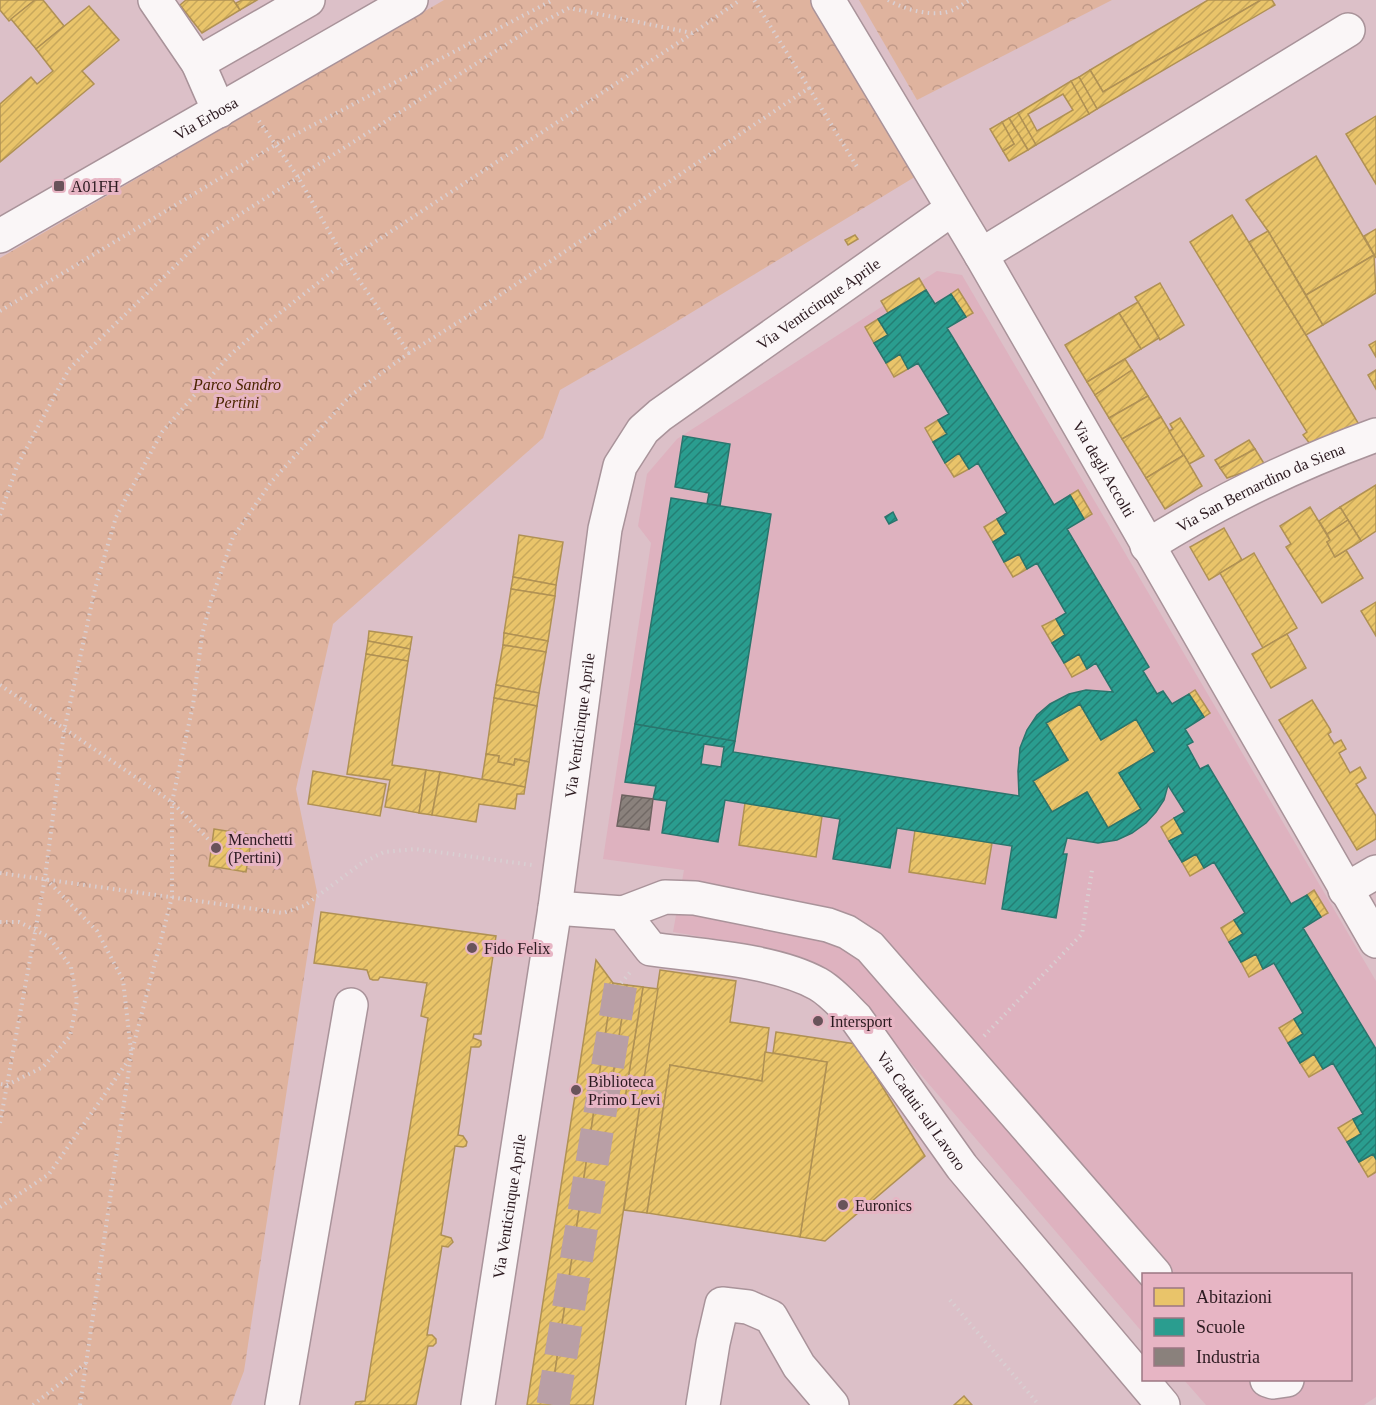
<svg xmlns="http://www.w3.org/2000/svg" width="1376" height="1405" viewBox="0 0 1376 1405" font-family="Georgia,serif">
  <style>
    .built { fill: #deb2bf }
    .park { fill: url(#park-crowns) }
    .homes { fill: url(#homes-hatch); stroke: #b09154; stroke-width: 1.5; fill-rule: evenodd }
    .schools { fill: url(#schools-hatch); stroke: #2a756d; stroke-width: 1.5; fill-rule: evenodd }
    .industry { fill: url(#industry-hatch); stroke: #6e6260; stroke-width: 1.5 }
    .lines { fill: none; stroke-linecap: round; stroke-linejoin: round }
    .minor-tunnel { stroke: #b99fa6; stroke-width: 33; stroke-dasharray: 33 16; stroke-linecap: butt }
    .minor-casing { stroke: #a9939a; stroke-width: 36 }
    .path { stroke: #d9cfd2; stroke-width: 4; stroke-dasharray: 1.5 4.5; stroke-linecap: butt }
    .minor { stroke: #faf6f7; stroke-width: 33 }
    .poi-dot { fill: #69535a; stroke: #e7b5c4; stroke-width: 2 }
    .labels { text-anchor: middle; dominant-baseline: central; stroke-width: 6; stroke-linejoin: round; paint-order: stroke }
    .street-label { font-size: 16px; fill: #2b191f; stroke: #e7b5c4 }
    .poi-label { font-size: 16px; fill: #2b191f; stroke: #e7b5c4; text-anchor: start }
    .park-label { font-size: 16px; font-style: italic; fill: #4b2500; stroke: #e7b5c4 }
  </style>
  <defs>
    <pattern id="park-crowns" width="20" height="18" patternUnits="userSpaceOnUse" patternTransform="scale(1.5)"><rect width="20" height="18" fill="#dfb39e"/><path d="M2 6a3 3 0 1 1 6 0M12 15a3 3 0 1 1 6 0" fill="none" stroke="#c09988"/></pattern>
    <pattern id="homes-hatch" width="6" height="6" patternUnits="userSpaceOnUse" patternTransform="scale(1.5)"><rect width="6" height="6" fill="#e9c46a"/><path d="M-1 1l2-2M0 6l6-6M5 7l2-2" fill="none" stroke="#c8a85b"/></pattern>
    <pattern id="schools-hatch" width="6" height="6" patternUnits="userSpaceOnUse" patternTransform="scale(1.5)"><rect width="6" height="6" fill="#2a9d8f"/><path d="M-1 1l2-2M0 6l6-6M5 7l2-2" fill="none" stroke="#247f74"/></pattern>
    <pattern id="industry-hatch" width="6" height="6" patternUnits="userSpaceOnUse" patternTransform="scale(1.5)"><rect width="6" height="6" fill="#8a817c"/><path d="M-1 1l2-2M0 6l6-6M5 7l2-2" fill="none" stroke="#716965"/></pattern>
  </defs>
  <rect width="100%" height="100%" fill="#dcc0c8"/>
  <path class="built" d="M937 271 962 275 1376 981V1397L1364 1405H1206L1184 1380H1350V1274H1144L1143 1333 860 1004 823 968 769 948 673 932 684 870 603 859 651 543 638 526 647 474 677 439Z"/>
  <g class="park">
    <path d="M444 0H812L918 175 638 345 560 390 543 438 333 624 296 789 317 892 244 1371 231 1405H0V258Z"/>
    <path d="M859 0H1112L917 100Z"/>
  </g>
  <g class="homes">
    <path d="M0 0H35L9 21 0 10Z"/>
    <path d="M35 0H43L64 26 36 49 11 19Z"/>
    <path d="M186 0H233L240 10 202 33 180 5Z"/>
    <path d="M242 0H257L240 10 236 3Z"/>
    <path d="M1208 0H1261L1103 92 1090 70Z"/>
    <path d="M1261 0H1272L1275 5 1097 109 1079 77 1090 70 1103 92Z"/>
    <path d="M89 6 119 40 82 71 94 84 0 162V104L31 77 37 84 53 71 36 49Z"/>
    <path d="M1079 77 1097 109 1089 114 1071 81Z"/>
    <path d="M1071 81 1089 114 1036 145 1018 113ZM1063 94 1073 110 1037 131 1028 114Z"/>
    <path d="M1018 113 1036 145 1028 150 1009 118Z"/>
    <path d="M1376 116V184L1346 134Z"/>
    <path d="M1009 118 1028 150 1009 161 1003 151 1014 144 1002 122Z"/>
    <path d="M1002 122 1014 144 1003 151 990 129Z"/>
    <path d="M1316 156 1374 255 1306 295 1268 231 1246 200Z"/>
    <path d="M1232 215 1306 335 1364 433 1314 449 1303 435 1307 432 1190 242Z"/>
    <path d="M1376 229V258L1364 236Z"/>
    <path d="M1268 231 1323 325 1306 335 1249 242Z"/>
    <path d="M855 235 858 239 848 245 845 240Z"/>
    <path d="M1374 255 1376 293 1323 325 1306 295Z"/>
    <path d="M919 278 926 290 888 313 881 301Z"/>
    <path d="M1160 283 1184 325 1160 340 1135 297Z"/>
    <path d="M958 289 973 313 966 317 951 294Z"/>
    <path d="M1138 302 1159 338 1141 349 1119 313Z"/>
    <path d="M1119 313 1141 349 1087 382 1065 345Z"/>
    <path d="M878 319 888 335 874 343 865 327Z"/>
    <path d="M1376 341V357L1369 345Z"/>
    <path d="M900 354 908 369 894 377 886 363Z"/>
    <path d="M1125 359 1132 370 1095 395 1087 382Z"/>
    <path d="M1132 370 1148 396 1109 418 1095 395Z"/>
    <path d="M1376 370V389L1368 375Z"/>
    <path d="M1148 396 1161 417 1122 439 1109 418Z"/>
    <path d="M1161 417 1184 455 1146 478 1122 439Z"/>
    <path d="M1180 418 1204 456 1189 464 1169 431 1173 429 1170 424Z"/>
    <path d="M938 420 947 434 933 442 925 428Z"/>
    <path d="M1249 440 1255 449 1220 468 1215 460Z"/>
    <path d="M1255 449 1265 465 1227 478 1220 468Z"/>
    <path d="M959 453 969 469 954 477 945 463Z"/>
    <path d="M1184 455 1202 486 1165 509 1146 478Z"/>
    <path d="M1376 485V531L1361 541 1340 507Z"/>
    <path d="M1078 490 1092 514 1084 519 1070 495Z"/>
    <path d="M1310 507 1330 540 1327 542 1335 557 1346 550 1363 578 1322 603 1286 547 1291 544 1280 526Z"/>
    <path d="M1340 507 1348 520 1327 534 1319 521Z"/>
    <path d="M997 519 1006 534 993 542 984 527Z"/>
    <path d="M1348 520 1361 541 1335 557 1327 542 1330 540 1327 534Z"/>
    <path d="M1224 528 1242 560 1209 580 1190 547Z"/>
    <path d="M519 535 563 542 556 585 513 577Z"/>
    <path d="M1254 553 1297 628 1263 648 1220 573Z"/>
    <path d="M1019 554 1027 569 1013 577 1004 562Z"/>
    <path d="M513 577 556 585 555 596 511 589Z"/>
    <path d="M511 589 555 596 548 641 504 633Z"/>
    <path d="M1376 602V636L1361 611Z"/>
    <path d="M1056 619 1065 635 1052 643 1042 626Z"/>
    <path d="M369 631 412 637 410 649 368 641Z"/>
    <path d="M504 633 548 641 546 652 503 645Z"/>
    <path d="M1287 634 1306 668 1271 688 1252 654Z"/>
    <path d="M368 641 410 649 408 661 366 654Z"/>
    <path d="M503 645 546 652 539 693 496 685Z"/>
    <path d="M366 654 408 661 392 765 426 770 419 813 385 807 390 780 347 774Z"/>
    <path d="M1079 654 1087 669 1072 677 1064 663Z"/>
    <path d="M496 685 539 693 537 706 494 698Z"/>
    <path d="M1195 690 1210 713 1204 717 1189 694Z"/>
    <path d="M494 698 537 706 529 762 515 759 514 765 498 762 499 756 486 754Z"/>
    <path d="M1312 700 1330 729 1331 732 1328 734 1334 744 1341 740 1346 749 1339 753 1350 773 1360 767 1366 778 1356 784 1376 816V839L1357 850 1279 720Z"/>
    <path d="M1080 704 1101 740 1136 719 1155 752 1119 773 1141 809 1108 828 1087 792 1052 812 1033 781 1068 760 1046 723Z"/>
    <path d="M486 754 499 756 498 762 514 765 515 759 529 762 525 787 482 779Z"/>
    <path d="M426 770 440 772 432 815 419 813Z"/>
    <path d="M313 771 386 784 380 816 308 804Z"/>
    <path d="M440 772 525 787 524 794H517L515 809 479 804 476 822 432 815Z"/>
    <path d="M745 803 822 816 816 857 739 845Z"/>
    <path d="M1174 818 1183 834 1169 841 1161 827Z"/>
    <path d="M214 829 252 835 246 872 209 866Z"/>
    <path d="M915 830 992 843 985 884 909 872Z"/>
    <path d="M1196 854 1204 868 1190 876 1182 862Z"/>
    <path d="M1314 890 1328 913 1321 917 1307 895Z"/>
    <path d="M321 912 496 936 481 1034H474L473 1038 481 1041V1045L479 1047H471L458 1135 463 1136 467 1142 466 1146 463 1147 455 1146 441 1235 451 1238 453 1242 448 1247 442 1246 427 1335H432L436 1339V1343L433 1346H428L416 1405H355L356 1402 365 1401 371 1363 428 1018 421 1016 427 983 380 977 378 980H373L370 979 367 970 314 963Z"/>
    <path d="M1234 920 1243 934 1229 942 1221 928Z"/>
    <path d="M1256 954 1263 969 1249 977 1241 962Z"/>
    <path d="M596 960 613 983 550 1405H527Z"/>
    <path d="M660 970 736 981 730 1022 769 1028 762 1081 670 1065 647 1213 624 1210Z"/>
    <path d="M613 983 627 985 609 1102 624 1104 643 987 658 989 593 1405H550Z"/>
    <path d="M627 985 643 987 624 1104 609 1102Z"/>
    <path d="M1294 1019 1303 1034 1288 1043 1279 1028Z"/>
    <path d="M776 1032 856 1044 925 1156 825 1241 800 1237 827 1062 773 1053Z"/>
    <path d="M765 1052 827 1062 800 1237 647 1213 670 1065 762 1081Z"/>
    <path d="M1314 1054 1323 1069 1309 1077 1300 1063Z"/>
    <path d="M1353 1119 1361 1134 1347 1142 1338 1128Z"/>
    <path d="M1373 1154 1376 1159V1172L1368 1177 1359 1162Z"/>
    <path d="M964 1396 972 1405H954Z"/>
  </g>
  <g class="schools">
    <path d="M926 290 935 304 951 294 966 317 947 328 952 336 1054 505 1070 495 1084 519 1067 529 1149 667 1143 671 1157 694 1163 691 1172 704 1189 694 1204 717 1185 729 1193 742 1187 745 1200 769 1208 765 1291 904 1307 895 1321 917 1303 928 1376 1049V1159L1373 1154 1359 1162 1347 1142 1361 1134 1353 1119 1363 1114 1333 1063 1323 1069 1314 1054 1300 1063 1288 1043 1303 1034 1294 1019 1303 1013 1274 963 1263 969 1256 954 1241 962 1229 942 1243 934 1234 920 1245 913 1214 862 1204 868 1196 854 1182 862 1169 841 1183 834 1174 818 1185 812 1168 785 1164 800 1156 812 1146 823 1132 833 1117 840 1098 843 1067 838 1063 854H1067L1056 918 1002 909 1012 846 897 828 890 868 833 859 840 819 725 800 718 842 662 833 667 801 653 799 656 786 625 782 635 724 735 741 733 752 1019 796 1018 771 1020 748 1027 730 1037 715 1050 704 1069 694 1086 690 1113 692 1096 663 1087 669 1079 654 1064 663 1052 643 1065 635 1056 619 1066 613 1037 563 1027 569 1019 554 1004 562 993 542 1006 534 997 519 1007 513 978 463 969 469 959 453 945 463 933 442 947 434 938 420 949 414 918 363 908 369 900 354 886 363 874 343 888 335 878 319ZM1080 704 1101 740 1136 719 1155 752 1119 773 1141 809 1108 828 1087 792 1052 812 1033 781 1068 760 1046 723ZM704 744 724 747 721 767 701 764Z"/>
    <path d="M683 436 730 444 720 506 707 504 709 493 675 487Z"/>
    <path d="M671 498 771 514 735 741 635 724Z"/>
    <path d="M893 512 897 520 889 524 885 517Z"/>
  </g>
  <path class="industry" d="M622 795 653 799 649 830 617 826Z"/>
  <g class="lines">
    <path class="minor-tunnel" d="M553 1405 621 983"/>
    <g class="minor-casing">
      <g id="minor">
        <path d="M155 0 198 63 219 111"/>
        <path id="s1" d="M828 0 981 255 1376 941"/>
        <path d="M198 63 308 0"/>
        <path id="s2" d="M0 236 411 0"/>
        <path d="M981 255 1348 30"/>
        <path id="s3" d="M1147 546C1219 501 1296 464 1376 435"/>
        <path d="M1345 890 1376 872"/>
        <path id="s4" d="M555 908 623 913 651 949C701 956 775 960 818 984 832 992 844 1006 856 1018L962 1167 1163 1405"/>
        <path d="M623 913 665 897 695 898 828 925 847 932 870 947 1155 1274"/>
        <path d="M1267 1380 1273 1382 1287 1380"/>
        <path d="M282 1405 351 1005"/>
        <path id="s5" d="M478 1405 555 908 605 529 620 466 643 430 660 415 952 209"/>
        <path d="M703 1405 713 1343 722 1304 748 1307 771 1317 799 1366 832 1405"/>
      </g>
    </g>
    <g class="path">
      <path d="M888 0C905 10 935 18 953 10 959 7 964 3 970 0"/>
      <path d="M809 88 859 170"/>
      <path d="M259 121 298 177 346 261 409 353 476 311 809 88 754 0"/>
      <path d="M0 311 275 145 553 0"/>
      <path d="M0 515 17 466 69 369 206 236 535 26 569 8 692 33"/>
      <path d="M0 685 172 802 209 840"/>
      <path d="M0 873 283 913 304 906 362 863 384 852 416 849 532 865"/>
      <path d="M46 879 97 931 123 980 131 1051"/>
      <path d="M0 922H19L49 937 71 967 77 1001 70 1036 43 1067 7 1085 0 1084"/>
      <path d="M621 983 632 970"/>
      <path d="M984 1036 1082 934 1092 870"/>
      <path d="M0 1123 45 878 64 731 95 589 116 517 162 432 229 356 267 323 346 261 693 33 740 0"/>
      <path d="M0 1207 49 1174 130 1058"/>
      <path d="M950 1300 1039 1405"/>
      <path d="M33 1405 86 1363"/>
      <path d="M80 1405 131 1055 172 897V802L193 705 202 635 211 601 233 537 272 481 350 396 409 353"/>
    </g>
    <use href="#minor" class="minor"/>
  </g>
  <g class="poi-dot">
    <rect x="53" y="180" width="12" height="12" rx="3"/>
    <circle cx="216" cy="848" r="6"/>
    <circle cx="472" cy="948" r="6"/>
    <circle cx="818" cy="1021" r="6"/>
    <circle cx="576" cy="1090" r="6"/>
    <circle cx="843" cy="1205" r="6"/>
  </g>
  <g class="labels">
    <g class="street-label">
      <text stroke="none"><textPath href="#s2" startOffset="237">Via Erbosa</textPath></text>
      <text stroke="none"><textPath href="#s5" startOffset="1209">Via Venticinque Aprile</textPath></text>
      <text stroke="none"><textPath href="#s1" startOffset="544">Via degli Accolti</textPath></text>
      <text stroke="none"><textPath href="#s3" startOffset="128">Via San Bernardino da Siena</textPath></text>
      <text stroke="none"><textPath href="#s5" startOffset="687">Via Venticinque Aprile</textPath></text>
      <text stroke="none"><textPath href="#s4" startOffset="450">Via Caduti sul Lavoro</textPath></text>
      <text stroke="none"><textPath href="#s5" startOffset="201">Via Venticinque Aprile</textPath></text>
    </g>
    <g class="poi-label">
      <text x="71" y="186">A01FH</text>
      <text x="228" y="839">Menchetti<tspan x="228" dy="18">(Pertini)</tspan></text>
      <text x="484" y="948">Fido Felix</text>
      <text x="830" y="1021">Intersport</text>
      <text x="588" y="1081">Biblioteca<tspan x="588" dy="18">Primo Levi</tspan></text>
      <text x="855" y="1205">Euronics</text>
    </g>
    <g class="park-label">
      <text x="237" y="384">Parco Sandro<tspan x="237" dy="18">Pertini</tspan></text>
    </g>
  </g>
  <rect x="1142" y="1273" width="210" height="108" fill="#e7b5c4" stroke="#9c7782" stroke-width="1.5"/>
  <rect x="1154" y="1288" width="30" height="18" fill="#e9c46a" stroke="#9c7782" stroke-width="1.5"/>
  <text x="1196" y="1303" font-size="18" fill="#2b191f">Abitazioni</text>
  <rect x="1154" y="1318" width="30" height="18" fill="#2a9d8f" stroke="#9c7782" stroke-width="1.5"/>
  <text x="1196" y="1333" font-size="18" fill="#2b191f">Scuole</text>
  <rect x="1154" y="1348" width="30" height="18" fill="#8a817c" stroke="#9c7782" stroke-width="1.5"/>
  <text x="1196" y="1363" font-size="18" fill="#2b191f">Industria</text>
</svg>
